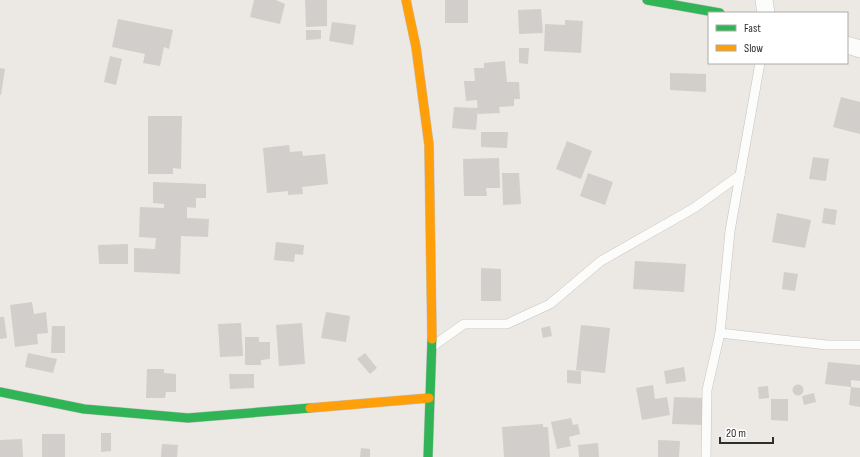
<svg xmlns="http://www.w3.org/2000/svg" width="860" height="457" viewBox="0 0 860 457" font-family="'Sofia Sans Condensed',sans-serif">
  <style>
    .building { fill: #d1cecb }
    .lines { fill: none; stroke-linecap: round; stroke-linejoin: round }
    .lane-casing { stroke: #c5c4c5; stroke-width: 10 }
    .street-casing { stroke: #c5c4c5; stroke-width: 18 }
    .fast-casing { stroke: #c5c4c5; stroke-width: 10 }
    .slow-casing { stroke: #c5c4c5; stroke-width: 10 }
    .lane { stroke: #fcfcfb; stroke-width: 9 }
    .street { stroke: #fcfcfb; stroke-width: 17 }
    .fast { stroke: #30b455; stroke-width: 9 }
    .slow { stroke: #ff9f0a; stroke-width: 9 }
  </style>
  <rect width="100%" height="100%" fill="#ece8e4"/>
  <g class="building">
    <path d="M254 0H276L285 4 280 24 250 17Z"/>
    <path d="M305 0H327V26L306 27Z"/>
    <rect x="445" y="0" width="23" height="23"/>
    <path d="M541 9 543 33 519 34 518 10Z"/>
    <path d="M118 19 173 30 169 49 164 47 160 66 143 63 145 54 112 47Z"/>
    <path d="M565 20 583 21 581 53 544 51 545 24 565 25Z"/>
    <path d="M332 22 356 25 353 45 329 41Z"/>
    <path d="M306 30H321V39L306 40Z"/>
    <path d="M519 48H529L528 64 519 63Z"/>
    <path d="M110 56 122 59 116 85 104 82Z"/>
    <path d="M505 61 507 82H519L520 99H514V106L499 107 500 113 478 114 477 100 466 101 464 81H475L474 68H484V63Z"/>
    <path d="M0 68 5 69 1 95H0Z"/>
    <path d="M670 73 706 74V92L670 90Z"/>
    <path d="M841 97 860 102V134L833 127Z"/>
    <path d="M454 107 478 108 476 130 452 128Z"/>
    <path d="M148 116H182L181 169 173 168V174H148Z"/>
    <path d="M481 132H508L507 148 481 147Z"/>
    <path d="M567 141 592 151 581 179 556 169Z"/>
    <path d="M289 145 290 152 302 151 303 156 325 154 328 184 302 187 303 194 288 195V191L267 193 263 148Z"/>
    <path d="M813 157 829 159 826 181 809 179Z"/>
    <path d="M499 158 500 188H486L487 196H464L463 159Z"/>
    <path d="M502 173H519L521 204 503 205Z"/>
    <path d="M588 173 613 182 605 205 580 196Z"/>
    <path d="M153 182 206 184V198H196V208L187 207V218L209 219 208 237 181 236 180 274 134 272V248L155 249 156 238 139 237 140 207 164 208V204L153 203Z"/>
    <path d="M824 208 837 210 835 225 822 223Z"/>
    <path d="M777 213 811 220 805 248 772 242Z"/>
    <path d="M276 242 304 245 303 255 295 254 294 262 274 260Z"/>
    <path d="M128 244V264H99L98 245Z"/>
    <path d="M635 261 686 264 684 292 633 289Z"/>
    <path d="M481 268 501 269V301H481Z"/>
    <path d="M784 272 798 274 795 291 782 289Z"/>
    <path d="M32 302 34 314 46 312 48 333 37 334 38 344 15 347 10 305Z"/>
    <path d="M326 312 350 316 346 342 321 338Z"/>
    <path d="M0 317H4L7 338 0 339Z"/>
    <path d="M241 323 243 356 220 357 218 324Z"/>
    <path d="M302 323 305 364 279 366 276 325Z"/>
    <path d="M581 325 610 328 605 373 576 370Z"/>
    <path d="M52 326H65V353H51Z"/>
    <path d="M550 326 552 336 543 338 541 328Z"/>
    <path d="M245 337H259V342H270V359L261 360V365H245Z"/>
    <path d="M28 353 57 359 53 373 25 367Z"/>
    <path d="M365 353 377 368 370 374 357 359Z"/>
    <path d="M828 362 860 365V381L851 380V387L825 384Z"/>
    <path d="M684 367 686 381 666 384 664 371Z"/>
    <path d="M147 369H164V373L176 374V392H166L165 398H146Z"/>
    <path d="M567 370 581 371V384L567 383Z"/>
    <path d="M229 374H254V388L230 389Z"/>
    <circle cx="798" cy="390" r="5.5"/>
    <path d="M653 385 655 399 667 397 670 415 642 420 636 388Z"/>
    <path d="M768 386 769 398 759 399 758 387Z"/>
    <path d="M851 387 860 388V407L849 405Z"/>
    <path d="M814 393 816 402 804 405 802 396Z"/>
    <path d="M674 397 705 398 703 425 672 424Z"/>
    <path d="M771 399H788V421L771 420Z"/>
    <path d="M571 418 573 425 578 424 580 434 569 437 571 446 557 449 551 422Z"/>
    <path d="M543 424V427H548L550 457H504L502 427Z"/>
    <path d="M101 433H111V451L101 452Z"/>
    <rect x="42" y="434" width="23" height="23"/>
    <path d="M22 439 23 457H0V440Z"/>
    <path d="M658 440 680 441 679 457H658Z"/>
    <path d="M598 443 599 457H579L578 445Z"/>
    <path d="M162 444 178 445 177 457H161Z"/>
    <path d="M361 448 370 449V457H360Z"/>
  </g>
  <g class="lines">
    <g class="lane-casing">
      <g id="lane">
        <path d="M720 333 827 345H860"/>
        <path d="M433 346 464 324H507L550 304 601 261 694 208 740 175 760 63"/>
        <path d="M706 457 707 390 720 333 730 231 740 175"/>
      </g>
    </g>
    <g class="street-casing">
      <g id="street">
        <path d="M764 0 766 13"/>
        <path d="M847 45 860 49"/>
      </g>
    </g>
    <g class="fast-casing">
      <g id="fast">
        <path d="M647 0 720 13"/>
        <path d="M0 392 84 409 188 418 310 408"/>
        <path d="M428 457 432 339"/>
      </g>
    </g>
    <g class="slow-casing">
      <g id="slow">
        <path d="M406 0 416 47 429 145 432 339"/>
        <path d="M310 408 429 398"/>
      </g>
    </g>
    <use href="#lane" class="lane"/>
    <use href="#street" class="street"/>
    <use href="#fast" class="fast"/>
    <use href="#slow" class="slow"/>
  </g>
  <rect x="708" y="12" width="140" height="52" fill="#ffffff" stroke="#ababab"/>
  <rect x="716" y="25" width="20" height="6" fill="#30b455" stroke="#ababab"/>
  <text x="744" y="32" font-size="12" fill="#2e2e2e">Fast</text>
  <rect x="716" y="45" width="20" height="6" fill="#ff9f0a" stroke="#ababab"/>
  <text x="744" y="52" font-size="12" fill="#2e2e2e">Slow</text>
  <path d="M720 437v6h53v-6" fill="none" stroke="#2e2e2e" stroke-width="2"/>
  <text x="726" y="437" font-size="12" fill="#2e2e2e" stroke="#ffffff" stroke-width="3" paint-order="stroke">20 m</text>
</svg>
